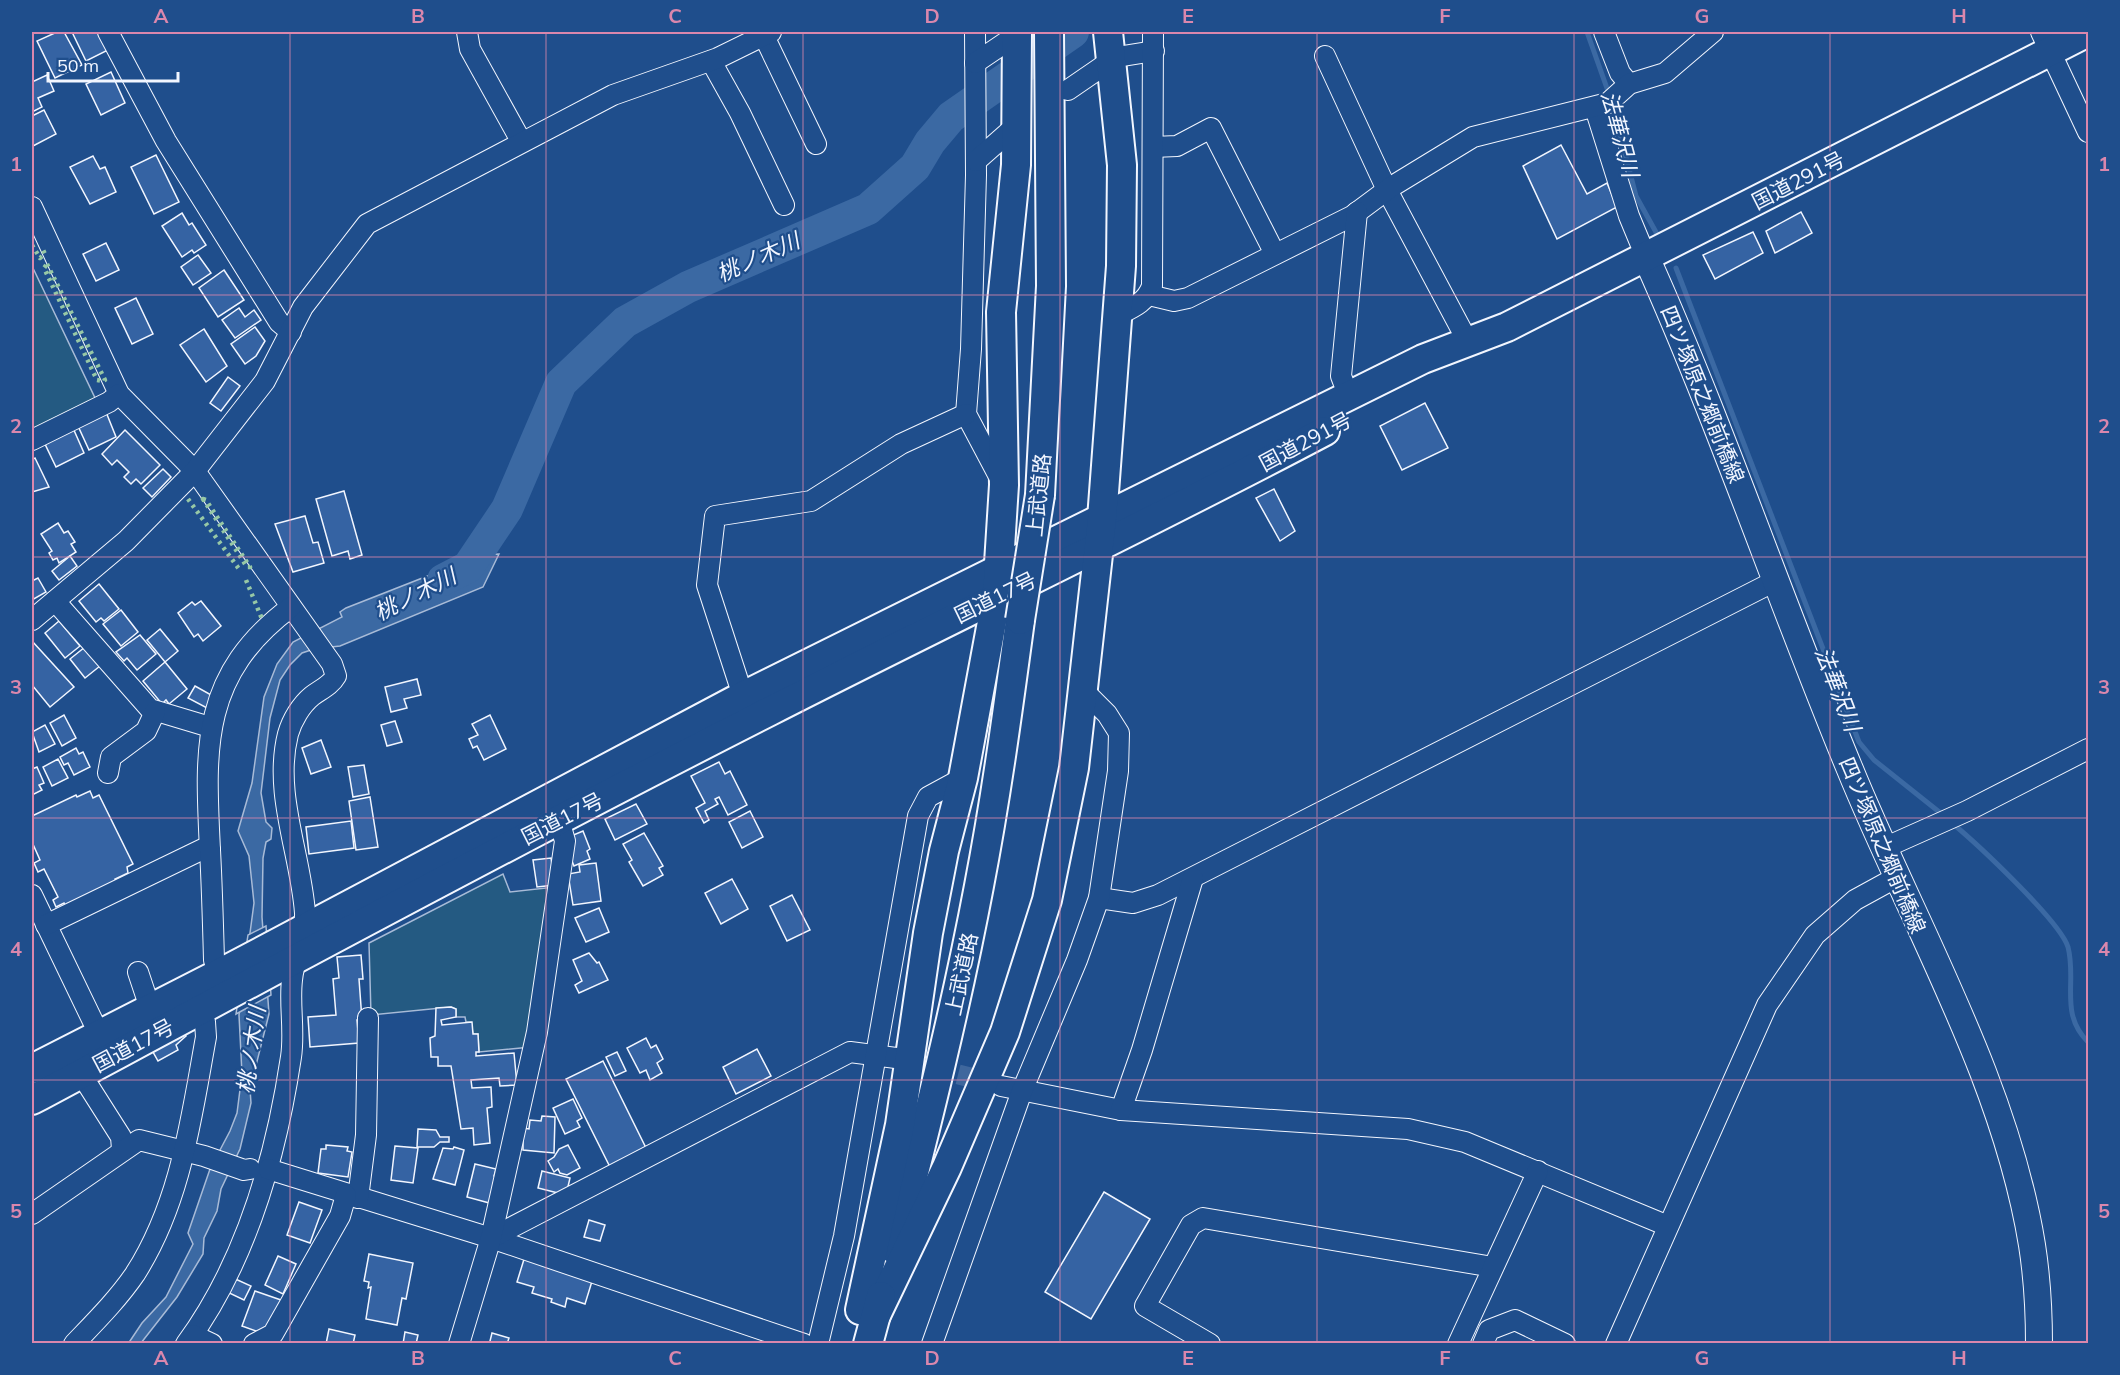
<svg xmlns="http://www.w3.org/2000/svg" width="2120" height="1375" viewBox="0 0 2120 1375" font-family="Mulish,'Noto Sans JP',sans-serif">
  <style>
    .green { fill: #245a82; stroke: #a8bbd7; stroke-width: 1.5 }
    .water { fill: #3b69a3; stroke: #a8bbd7; stroke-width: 1.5 }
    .pier { fill: #1f4e8c; stroke: #a8bbd7; stroke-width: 1.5 }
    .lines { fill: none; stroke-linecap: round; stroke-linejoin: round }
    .stream { stroke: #3b69a3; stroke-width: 5 }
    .river { stroke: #3b69a3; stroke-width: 32 }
    .building { fill: #3563a3; stroke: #f2f6ff; stroke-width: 1.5 }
    .minor-tunnel { stroke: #3f679d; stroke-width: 20; stroke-dasharray: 20 10; stroke-linecap: butt }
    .minor-casing { stroke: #f2f6ff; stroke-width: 22 }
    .major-casing { stroke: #f2f6ff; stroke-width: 28 }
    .highway-casing { stroke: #f2f6ff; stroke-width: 32 }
    .minor { stroke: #1f4e8c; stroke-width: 20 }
    .major { stroke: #1f4e8c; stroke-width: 26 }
    .highway { stroke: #1f4e8c; stroke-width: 28 }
    .highway-bridge-casing { stroke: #f2f6ff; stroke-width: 32; stroke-linecap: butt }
    .highway-bridge { stroke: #1f4e8c; stroke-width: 28 }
    .hedge { stroke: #97c8a6; stroke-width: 4.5; stroke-dasharray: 3 4.5; stroke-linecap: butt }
    .grid { fill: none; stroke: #da87ad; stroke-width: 1.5; stroke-opacity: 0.55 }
    .labels { text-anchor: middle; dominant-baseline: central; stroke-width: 4.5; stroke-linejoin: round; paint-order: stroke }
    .street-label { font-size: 21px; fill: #f2f6ff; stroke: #1f4e8c }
    .water-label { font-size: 22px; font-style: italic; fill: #f2f6ff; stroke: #1f4e8c }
    .neatline { fill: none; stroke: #da87ad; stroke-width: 2 }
    .grid-label { font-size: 20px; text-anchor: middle; font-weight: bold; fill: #da87ad }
  </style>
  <rect width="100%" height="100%" fill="#1f4e8c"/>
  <g class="green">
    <path d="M32 266 96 400 32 430Z"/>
    <path d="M503 874 510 892 555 887 531 1047 479 1052 478 1034H473L471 1022H466L465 1017H456V1009L451 1007 371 1015 369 943Z"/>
  </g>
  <path class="water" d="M499 554 483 587 340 646 314 649 302 653 290 665 280 680 270 718 261 793 266 822 272 828 271 839 266 842 263 858 262 917 269 1014 250 1089 251 1103 240 1149 221 1189 217 1211 204 1238 203 1254 177 1297 141 1343 128 1344 142 1323 166 1297 193 1244 188 1233 210 1169 230 1131 237 1113 242 1074 239 1015 254 903 249 856 238 831 252 783 264 697 277 664 293 642 342 617 340 612 346 608 430 575 460 555Z"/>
  <path class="pier" d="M266 926 271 995 236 1014 248 935Z"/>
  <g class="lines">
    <g class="stream">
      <path d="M1587 32 1609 94"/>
      <path d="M1613 106 1636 196 1657 234"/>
      <path d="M1676 268 1859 742 1874 760 1943 815"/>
      <path d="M1952 823C1976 843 2060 921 2068 947 2077 982 2059 1013 2088 1042"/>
    </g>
    <path class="river" d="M443 580 468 567 507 509 561 383 625 322 688 287 868 209 915 167 930 142 951 117 1073 32"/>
  </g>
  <g class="building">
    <path d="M57 32H64L82 65 55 78 37 41Z"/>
    <path d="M72 32H98L108 50 86 61Z"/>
    <path d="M111 72 125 103 101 115 86 84Z"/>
    <path d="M47 75 54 91 38 98 42 107 32 112V82Z"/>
    <path d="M44 110 56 134 33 146 32 116Z"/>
    <path d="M1561 145 1587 194 1607 183 1617 207 1557 239 1523 166Z"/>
    <path d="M156 155 179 202 154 214 131 167Z"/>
    <path d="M93 156 100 169 105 167 116 192 90 204 70 167Z"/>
    <path d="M1801 212 1812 233 1775 253 1766 231Z"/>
    <path d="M182 213 189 225 192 223 206 245 194 253 192 250 182 257 162 226Z"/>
    <path d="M1753 232 1763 253 1715 279 1703 255Z"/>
    <path d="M106 243 119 270 96 281 83 254Z"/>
    <path d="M198 255 211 273 193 285 181 267Z"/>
    <path d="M224 270 244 300 218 317 199 288Z"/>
    <path d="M136 298 153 334 132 344 115 308Z"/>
    <path d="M239 308 245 317 254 310 261 320 235 338 222 320Z"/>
    <path d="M255 327 265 341 256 356 245 364 231 344Z"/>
    <path d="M204 329 227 366 206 382 180 345Z"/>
    <path d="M228 377 240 386 221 411 210 403Z"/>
    <path d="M1425 403 1448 448 1402 470 1380 426Z"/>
    <path d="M106 412 116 437 89 450 78 426Z"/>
    <path d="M73 428 84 453 56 467 44 442Z"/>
    <path d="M125 430 160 465 141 484 136 479 131 484 124 477 129 472 117 460 112 465 102 454Z"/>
    <path d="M35 458 49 487 32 492V460Z"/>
    <path d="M163 469 171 477 152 497 143 488Z"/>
    <path d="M1274 489 1295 531 1280 541 1256 498Z"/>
    <path d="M344 491 362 555 350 559 348 551 332 556 316 499Z"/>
    <path d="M305 516 313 543 318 542 324 563 293 572 275 524Z"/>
    <path d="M58 523 64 533 68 531 75 542 71 544 76 552 59 563 57 558 53 560 49 553 52 551 41 534Z"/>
    <path d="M70 556 77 566 59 580 52 571Z"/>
    <path d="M38 578 46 592 32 600V581Z"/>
    <path d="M99 584 119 609 104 621 101 618 96 622 79 601Z"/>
    <path d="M201 601 221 626 203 641 198 634 194 637 178 613 192 602 195 605Z"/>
    <path d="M121 610 138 632 121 646 103 624Z"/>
    <path d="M59 621 80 646 65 658 45 633Z"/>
    <path d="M160 629 178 651 165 662 147 640Z"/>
    <path d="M140 635 156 654 137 670 127 658 124 661 116 652Z"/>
    <path d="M32 641 74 687 50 707 32 685Z"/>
    <path d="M85 647 100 666 85 678 70 659Z"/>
    <path d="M165 662 187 689 169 704 166 700 162 704 143 681Z"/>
    <path d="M417 679 421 695 404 699 407 708 391 712 385 687Z"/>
    <path d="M195 686 213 696 207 708 188 698Z"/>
    <path d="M64 715 76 738 62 746 50 723Z"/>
    <path d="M490 715 506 749 484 760 477 746 473 748 469 739 478 735 472 724Z"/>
    <path d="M395 721 402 742 387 746 381 725Z"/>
    <path d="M45 725 55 744 39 752 32 732Z"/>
    <path d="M321 740 331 767 311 774 302 748Z"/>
    <path d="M76 748 79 754 83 752 90 767 74 775 68 763 64 765 60 757Z"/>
    <path d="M58 759 68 778 52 786 43 767Z"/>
    <path d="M719 762 725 774 730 771 747 805 728 815 719 797 715 799 718 804 705 811 709 820 704 823 696 808 705 803 691 776Z"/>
    <path d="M364 765 369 794 353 797 348 767Z"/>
    <path d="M37 767 44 783 39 785 42 790 32 795V769Z"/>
    <path d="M90 791 93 798 99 795 133 864 127 867 128 873 115 879 116 881 65 906 64 903 56 907 53 900 58 897 44 869 38 872 34 863 40 860 32 842V816L76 795 77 797Z"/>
    <path d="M370 797 378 847 356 850 349 801Z"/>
    <path d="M636 804 647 824 615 840 605 819Z"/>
    <path d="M750 811 763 837 742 848 729 822Z"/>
    <path d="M351 821 354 848 309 854 306 827Z"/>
    <path d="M583 831 590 849 587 851 590 859 574 866 570 856 571 836Z"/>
    <path d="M644 833 663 866 659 868 663 875 643 886 629 862 632 860 623 844Z"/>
    <path d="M551 858 555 885 537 887 533 860Z"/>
    <path d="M596 863 601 901 573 905 568 874 580 872 579 865Z"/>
    <path d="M732 879 748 909 721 924 705 893Z"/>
    <path d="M792 895 810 930 787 941 770 906Z"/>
    <path d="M599 908 609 932 586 942 575 918Z"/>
    <path d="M589 953 597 963 599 962 608 980 579 993 575 985 582 981 573 960Z"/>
    <path d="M361 955 363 979H359L362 1020H357L359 1043 310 1047 308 1017 336 1015 333 979 339 978 337 957Z"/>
    <path d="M451 1007 456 1009V1017L441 1020 442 1025 472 1022 473 1034H478L479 1052H476V1056L514 1053 517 1085 500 1086 499 1078 471 1080 472 1088 491 1087 492 1107 487 1108 490 1143 474 1145 473 1128 461 1129 451 1066H438V1057H431L430 1038 435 1036 436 1008Z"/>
    <path d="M184 1034 186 1036 176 1045 178 1050 158 1061 153 1052Z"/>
    <path d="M646 1038 651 1048 656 1045 663 1059 657 1063 662 1073 650 1080 646 1070 640 1073 627 1048Z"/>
    <path d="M757 1049 771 1076 736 1094 723 1067Z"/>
    <path d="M617 1052 626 1071 615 1076 606 1057Z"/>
    <path d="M603 1061 647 1150 611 1169 566 1079Z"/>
    <path d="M573 1099 582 1118 577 1121 580 1127 565 1134 553 1108Z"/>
    <path d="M542 1116 555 1117 554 1153 523 1150V1128L529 1129 530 1120 541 1121Z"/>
    <path d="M418 1129 436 1130 440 1137H449V1142H440L434 1147H417Z"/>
    <path d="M326 1145 348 1147 347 1151 352 1152 348 1177 318 1173 321 1149H326Z"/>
    <path d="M568 1145 580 1168 567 1175 560 1173 558 1169 554 1172 548 1161 554 1157 559 1149Z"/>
    <path d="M395 1146 418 1148 413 1183 391 1180Z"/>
    <path d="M454 1147 464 1150 455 1185 433 1179 443 1148 453 1149Z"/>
    <path d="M475 1164 496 1169 494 1176 499 1177 493 1204 467 1197Z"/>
    <path d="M542 1171 570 1178 566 1195 538 1188Z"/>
    <path d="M1104 1192 1150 1219 1091 1319 1045 1292Z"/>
    <path d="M299 1202 322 1210 310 1243 287 1235Z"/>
    <path d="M589 1220 605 1225 600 1241 584 1237Z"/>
    <path d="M369 1254 413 1263 406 1299 402 1298 397 1325 366 1319 371 1287 368 1288 369 1282 364 1281Z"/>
    <path d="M278 1256 296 1264 283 1294 265 1285Z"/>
    <path d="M525 1256 593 1278 585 1304 567 1298 565 1307 551 1302 552 1299 532 1293 534 1287 517 1282Z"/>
    <path d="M231 1277 251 1286 244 1300 225 1291Z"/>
    <path d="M255 1291 281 1300 267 1335 242 1326Z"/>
    <path d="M329 1329 355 1335 353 1344H326Z"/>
    <path d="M405 1332 418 1335 416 1344H403Z"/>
    <path d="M492 1333 509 1338 507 1344H492L490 1341Z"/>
  </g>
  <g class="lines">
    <path class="minor-tunnel" d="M929 1067 996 1084"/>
    <g class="minor-casing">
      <g id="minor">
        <path d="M108 32 166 141 279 322 291 332"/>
        <path d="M467 32 470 49 521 141"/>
        <path d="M975 32 976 175 971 349 966 414 1002 482"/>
        <path d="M1604 32 1620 73 1629 84"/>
        <path d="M2041 32 2088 132"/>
        <path d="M764 36 816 144"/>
        <path d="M1123 56 1154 51"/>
        <path d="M1325 56 1387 190 1468 342"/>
        <path d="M711 61 740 113 784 205"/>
        <path d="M975 63 1009 40"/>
        <path d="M1068 90 1103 66"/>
        <path d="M1595 108 1629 216 1646 257"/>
        <path d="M1153 147 1177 146 1211 128 1275 254"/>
        <path d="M976 161 1010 131"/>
        <path d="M32 207 119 394 195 471 332 664 336 676C331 685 320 690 312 696 301 705 292 720 288 734 273 793 301 855 305 913 306 936 294 957 292 980 289 1005 295 1031 291 1057 276 1157 247 1261 186 1344"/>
        <path d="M1149 295 1174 301 1188 298 1352 216 1391 187 1473 137 1608 103 1629 84 1665 73 1713 32"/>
        <path d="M1116 316C1132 308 1146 303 1152 286L1153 32"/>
        <path d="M1349 397 1341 376 1357 212"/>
        <path d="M32 440 109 402 119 394"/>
        <path d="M55 601 150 709 210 727"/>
        <path d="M32 620 126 541 195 471 265 381 303 307 367 224 613 95 718 58 771 32"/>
        <path d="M743 696 707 585 715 516 811 501 901 444 966 414"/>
        <path d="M108 773 111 757 146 731 155 712"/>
        <path d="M1884 848 1967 811 2088 749"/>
        <path d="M32 895 99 1034"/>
        <path d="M1099 898 1133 903 1158 895 1775 581"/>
        <path d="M46 925 203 849 210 850"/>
        <path d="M138 972 150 1008"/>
        <path d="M218 972 214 960C213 923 212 887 210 850 205 748 200 675 291 607"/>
        <path d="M81 1074 121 1137 122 1149"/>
        <path d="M1001 1086 1121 1110 1408 1129 1465 1142 1668 1226"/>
        <path d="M1121 1110 1142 1050 1193 878"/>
        <path d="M268 1169 491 1238 804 1344"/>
        <path d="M358 1198 366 1135 368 1018"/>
        <path d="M32 1214 139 1140 204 1156 244 1170 250 1169"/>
        <path d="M491 1238 850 1052 896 1058"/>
        <path d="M193 1335 212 1344"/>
        <path d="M74 1344C95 1322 118 1299 135 1274 181 1202 191 1119 206 1037L205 1022 199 1010"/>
        <path d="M254 1344 273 1334 340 1216 346 1195"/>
        <path d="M459 1344 491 1238 537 1032 565 841 559 820"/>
        <path d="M818 1344 844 1236 918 816 928 797 963 778"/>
        <path d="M932 1344 1022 1091 1077 960 1099 898 1118 771 1119 733 1107 714 1083 690"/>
        <path d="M1210 1344 1145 1306 1191 1225 1203 1218 1493 1267"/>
        <path d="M1458 1344 1538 1171"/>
        <path d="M1483 1344 1489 1330 1515 1320 1565 1344"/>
        <path d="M1616 1344 1767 1005 1815 935 1855 900 1897 877"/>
      </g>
    </g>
    <g class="major-casing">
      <path id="major" d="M1646 257C1721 424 1779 598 1849 767 1912 922 2005 1078 2032 1245 2037 1277 2039 1311 2039 1344"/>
    </g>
    <g class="highway-casing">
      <g id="highway">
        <path d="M1040 495 1051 286 1049 32"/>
        <path d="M32 1069 232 967 743 696 1423 359 1507 327 2088 32"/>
        <path d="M32 1100C277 969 522 837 770 711 954 617 1142 528 1325 431"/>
        <path d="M894 1249C926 1129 956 1008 979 886 996 798 1008 709 1020 620"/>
        <path d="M860 1310 900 1125 928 933 944 851 963 778 997 595 1004 485 1001 312 1016 165 1017 32"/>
        <path d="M876 1315 947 1167 1005 1032 1047 900 1074 768 1102 519 1121 266 1122 165 1108 32"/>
        <path d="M868 1344 881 1296"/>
      </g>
    </g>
    <use href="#minor" class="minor"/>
    <use href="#major" class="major"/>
    <use href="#highway" class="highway"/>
    <g class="highway-bridge-casing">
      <path id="highway-bridge" d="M1020 620 1040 495"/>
    </g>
    <use href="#highway-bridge" class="highway-bridge"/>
    <g class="hedge">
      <path d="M32 245 40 258 45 254 43 250"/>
      <path d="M47 264 105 380 103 381 97 380 44 268Z"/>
      <path d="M188 499 239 569"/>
      <path d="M203 499 206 500 250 567H247Z"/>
      <path d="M246 580 262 619"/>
    </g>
  </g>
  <path class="grid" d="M290 32V1344M546 32V1344M803 32V1344M1060 32V1344M1317 32V1344M1574 32V1344M1830 32V1344M32 295H2088M32 557H2088M32 818H2088M32 1080H2088"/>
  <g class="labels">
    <g class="street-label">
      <text transform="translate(1798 180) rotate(-27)">国道291号</text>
      <text transform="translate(1703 394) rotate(68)">四ツ塚原之郷前橋線</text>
      <text transform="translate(1305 441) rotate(-28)">国道291号</text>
      <text transform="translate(1038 495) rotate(-84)">上武道路</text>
      <text transform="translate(995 597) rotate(-26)">国道17号</text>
      <text transform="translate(562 818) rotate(-27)">国道17号</text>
      <text transform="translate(1883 845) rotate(67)">四ツ塚原之郷前橋線</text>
      <text transform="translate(961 974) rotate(-78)">上武道路</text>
      <text transform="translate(133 1045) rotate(-28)">国道17号</text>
    </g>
    <g class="water-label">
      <text transform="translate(1620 134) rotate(75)">法華沢川</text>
      <text transform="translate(758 257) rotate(-24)">桃ノ木川</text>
      <text transform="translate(415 594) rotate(-27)">桃ノ木川</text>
      <text transform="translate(1838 689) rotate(69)">法華沢川</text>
      <text transform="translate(251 1050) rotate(-82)">桃ノ木川</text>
    </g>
  </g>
  <rect width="2120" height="1375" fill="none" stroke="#1f4e8c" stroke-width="66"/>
  <path d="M48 72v9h130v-9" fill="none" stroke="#f2f6ff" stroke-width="3"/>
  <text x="57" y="72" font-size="18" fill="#f2f6ff" stroke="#1f4e8c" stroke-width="4.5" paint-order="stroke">50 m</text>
  <rect x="33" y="33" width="2054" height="1309" class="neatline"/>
  <g class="grid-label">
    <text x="161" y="23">A</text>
    <text x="418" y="23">B</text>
    <text x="675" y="23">C</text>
    <text x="932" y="23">D</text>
    <text x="1188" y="23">E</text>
    <text x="1445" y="23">F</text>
    <text x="1702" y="23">G</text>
    <text x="1959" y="23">H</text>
    <text x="16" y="171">1</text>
    <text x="2104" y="171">1</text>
    <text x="16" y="433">2</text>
    <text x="2104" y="433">2</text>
    <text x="16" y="694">3</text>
    <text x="2104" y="694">3</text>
    <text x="16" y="956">4</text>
    <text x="2104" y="956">4</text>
    <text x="16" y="1218">5</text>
    <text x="2104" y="1218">5</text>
    <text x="161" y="1365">A</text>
    <text x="418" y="1365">B</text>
    <text x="675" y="1365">C</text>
    <text x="932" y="1365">D</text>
    <text x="1188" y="1365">E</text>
    <text x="1445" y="1365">F</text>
    <text x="1702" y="1365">G</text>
    <text x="1959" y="1365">H</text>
  </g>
</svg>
